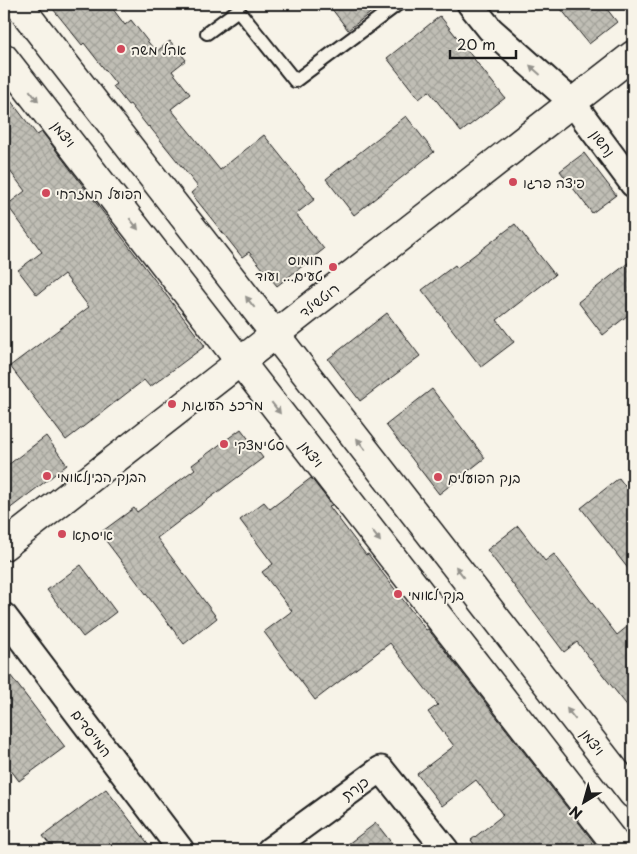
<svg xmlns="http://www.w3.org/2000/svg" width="637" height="854" viewBox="0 0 637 854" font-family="'Playpen Sans','Playpen Sans Hebrew',sans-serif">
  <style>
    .building { fill: url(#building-cross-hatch); stroke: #1c1c1c }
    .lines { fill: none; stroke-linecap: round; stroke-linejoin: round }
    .service-casing { stroke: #1c1c1c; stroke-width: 16 }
    .minor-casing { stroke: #1c1c1c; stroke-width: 29 }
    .tertiary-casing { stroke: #1c1c1c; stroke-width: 31 }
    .secondary-casing { stroke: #1c1c1c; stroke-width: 31 }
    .service { stroke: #f7f3e8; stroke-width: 12 }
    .minor { stroke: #f7f3e8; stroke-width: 25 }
    .tertiary { stroke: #f7f3e8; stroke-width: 28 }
    .secondary { stroke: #f7f3e8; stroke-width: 28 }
    .oneway { fill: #94928c }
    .poi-dot { fill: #d1495b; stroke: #f7f3e8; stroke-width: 2 }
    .labels { text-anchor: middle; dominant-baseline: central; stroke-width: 4; stroke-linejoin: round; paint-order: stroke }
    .poi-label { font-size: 14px; fill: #1c1c1c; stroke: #f7f3e8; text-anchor: start }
    .street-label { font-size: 14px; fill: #1c1c1c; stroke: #f7f3e8 }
  </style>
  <defs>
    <pattern id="building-cross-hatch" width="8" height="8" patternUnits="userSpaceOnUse" patternTransform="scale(1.25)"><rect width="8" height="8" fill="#c0beb5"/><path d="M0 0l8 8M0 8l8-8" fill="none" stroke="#a4a39b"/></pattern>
  </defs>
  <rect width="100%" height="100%" fill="#f7f3e8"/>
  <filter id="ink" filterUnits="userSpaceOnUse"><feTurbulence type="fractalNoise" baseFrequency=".02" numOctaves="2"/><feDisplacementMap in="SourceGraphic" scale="10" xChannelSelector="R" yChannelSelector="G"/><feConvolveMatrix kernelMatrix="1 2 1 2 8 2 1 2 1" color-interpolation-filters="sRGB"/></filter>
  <g filter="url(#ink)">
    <g class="building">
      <path d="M49 4H109L125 25 131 20 156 52 170 41 186 60 172 71 190 94 171 109 220 170 264 135 315 199 296 214 324 249 277 286 249 252 242 257 191 193 198 187 149 126 148 127 130 104 128 105 113 86 116 84 84 43 82 45Z"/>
      <path d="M328 4H382L348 30Z"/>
      <path d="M557 4H603L617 22 589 44Z"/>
      <path d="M440 16 505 98 461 132 429 91 419 99 387 58Z"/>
      <path d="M4 92 37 135 42 132 205 346 150 387 144 380 66 440 10 366 89 307 64 274 37 295 18 270 42 252 7 205 25 191 4 163Z"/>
      <path d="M406 116 434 152 354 215 326 179Z"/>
      <path d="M584 153 616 195 592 213 560 171Z"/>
      <path d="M515 224 555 275 497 320 514 342 481 367 422 290 455 265 457 268Z"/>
      <path d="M633 259V311L603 335 578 302Z"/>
      <path d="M387 313 420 356 360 401 328 359Z"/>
      <path d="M432 389 485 458 439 494 386 425Z"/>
      <path d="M241 429 263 458 157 538 217 618 184 644 100 533 134 508 137 512 195 469 192 465Z"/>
      <path d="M46 436 67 465 4 513V468Z"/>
      <path d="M311 478 332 505 329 506 366 555 368 554 426 630 428 629 600 850H478L471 840 503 815 476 780 442 806 417 774 454 746 428 712 438 705 390 643 315 700 264 632 292 611 262 572 273 564 240 520 264 502 270 509Z"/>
      <path d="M619 478 633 497V575L581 508Z"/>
      <path d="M518 526 545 561 554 554 617 635 633 622V713L577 642 564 652 487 550Z"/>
      <path d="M81 565 116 612 83 637 47 590Z"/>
      <path d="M4 667 65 747 19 781 4 761Z"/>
      <path d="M106 789 153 850H54L43 836Z"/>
      <path d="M376 823 397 850H340Z"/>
    </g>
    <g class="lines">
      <g class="service-casing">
        <path id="service" d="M207 33 238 10 295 81 398 4"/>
      </g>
      <g class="minor-casing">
        <g id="minor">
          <path d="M470 4 490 29 572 102 633 184"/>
          <path d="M4 616 181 850"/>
          <path d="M270 850 381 769 446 850"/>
        </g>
      </g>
      <g class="tertiary-casing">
        <path id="tertiary" d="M4 546 633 55"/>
      </g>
      <g class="secondary-casing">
        <g id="secondary">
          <path d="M18 4 633 794"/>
          <path d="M4 58 620 850"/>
        </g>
      </g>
      <use href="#service" class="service"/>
      <use href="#minor" class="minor"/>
      <use href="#tertiary" class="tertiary"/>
      <use href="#secondary" class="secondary"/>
    </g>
    <defs><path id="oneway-solid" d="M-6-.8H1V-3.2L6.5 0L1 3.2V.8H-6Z" transform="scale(1.25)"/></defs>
    <g class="oneway">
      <use href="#oneway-solid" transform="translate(535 70) rotate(-138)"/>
      <use href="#oneway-solid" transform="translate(34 96) rotate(52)"/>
      <use href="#oneway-solid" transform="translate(134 224) rotate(52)"/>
      <use href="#oneway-solid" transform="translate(250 302) rotate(-128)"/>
      <use href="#oneway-solid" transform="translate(276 408) rotate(52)"/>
      <use href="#oneway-solid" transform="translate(361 444) rotate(-128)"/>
      <use href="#oneway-solid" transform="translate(376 536) rotate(52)"/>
      <use href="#oneway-solid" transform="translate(460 572) rotate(-128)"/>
      <use href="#oneway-solid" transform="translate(571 714) rotate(-128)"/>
    </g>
  </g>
  <g class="poi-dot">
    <circle cx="121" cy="49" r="5"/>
    <circle cx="513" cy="182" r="5"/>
    <circle cx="46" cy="193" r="5"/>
    <circle cx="333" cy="267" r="5"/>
    <circle cx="172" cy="404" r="5"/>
    <circle cx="224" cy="444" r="5"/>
    <circle cx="47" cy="476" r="5"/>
    <circle cx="438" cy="477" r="5"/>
    <circle cx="62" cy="534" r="5"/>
    <circle cx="398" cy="594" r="5"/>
  </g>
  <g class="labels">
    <g class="poi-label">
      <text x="131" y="49">אהל משה</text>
      <text x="523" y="182">פיצה פרגו</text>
      <text x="56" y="193">הפועל המזרחי</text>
      <text x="323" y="259" text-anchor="end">חומוס<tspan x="323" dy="16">טעים... ועוד</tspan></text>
      <text x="182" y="404">מרכז העוגות</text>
      <text x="234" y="444">סטימצקי</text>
      <text x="57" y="476">הבנק הבינלאומי</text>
      <text x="448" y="477">בנק הפועלים</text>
      <text x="72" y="534">איסתא</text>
      <text x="408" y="594">בנק לאומי</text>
    </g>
    <g class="street-label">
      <text transform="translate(64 134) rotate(52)">ויצמן</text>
      <text transform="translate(603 143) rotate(53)">נחשון</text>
      <text transform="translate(319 300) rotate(-38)">רוטשילד</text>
      <text transform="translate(312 454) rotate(52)">ויצמן</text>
      <text transform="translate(92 733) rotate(53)">המייסדים</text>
      <text transform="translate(593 742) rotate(52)">ויצמן</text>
      <text transform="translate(355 788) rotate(-36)">כנרת</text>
    </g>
  </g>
  <rect width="637" height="854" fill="none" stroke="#f7f3e8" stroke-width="20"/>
  <rect x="10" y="10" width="617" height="834" fill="none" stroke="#1c1c1c" stroke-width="2" filter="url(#ink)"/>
  <g transform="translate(584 802) rotate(217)" stroke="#f7f3e8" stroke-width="4" paint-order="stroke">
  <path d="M0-4L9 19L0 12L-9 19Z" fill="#1c1c1c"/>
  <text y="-8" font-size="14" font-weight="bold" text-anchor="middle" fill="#1c1c1c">N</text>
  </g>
  <path d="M450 50v8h66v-8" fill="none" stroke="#1c1c1c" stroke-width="2.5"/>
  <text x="457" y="50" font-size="15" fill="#1c1c1c" stroke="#f7f3e8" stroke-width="4" paint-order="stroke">20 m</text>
</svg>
